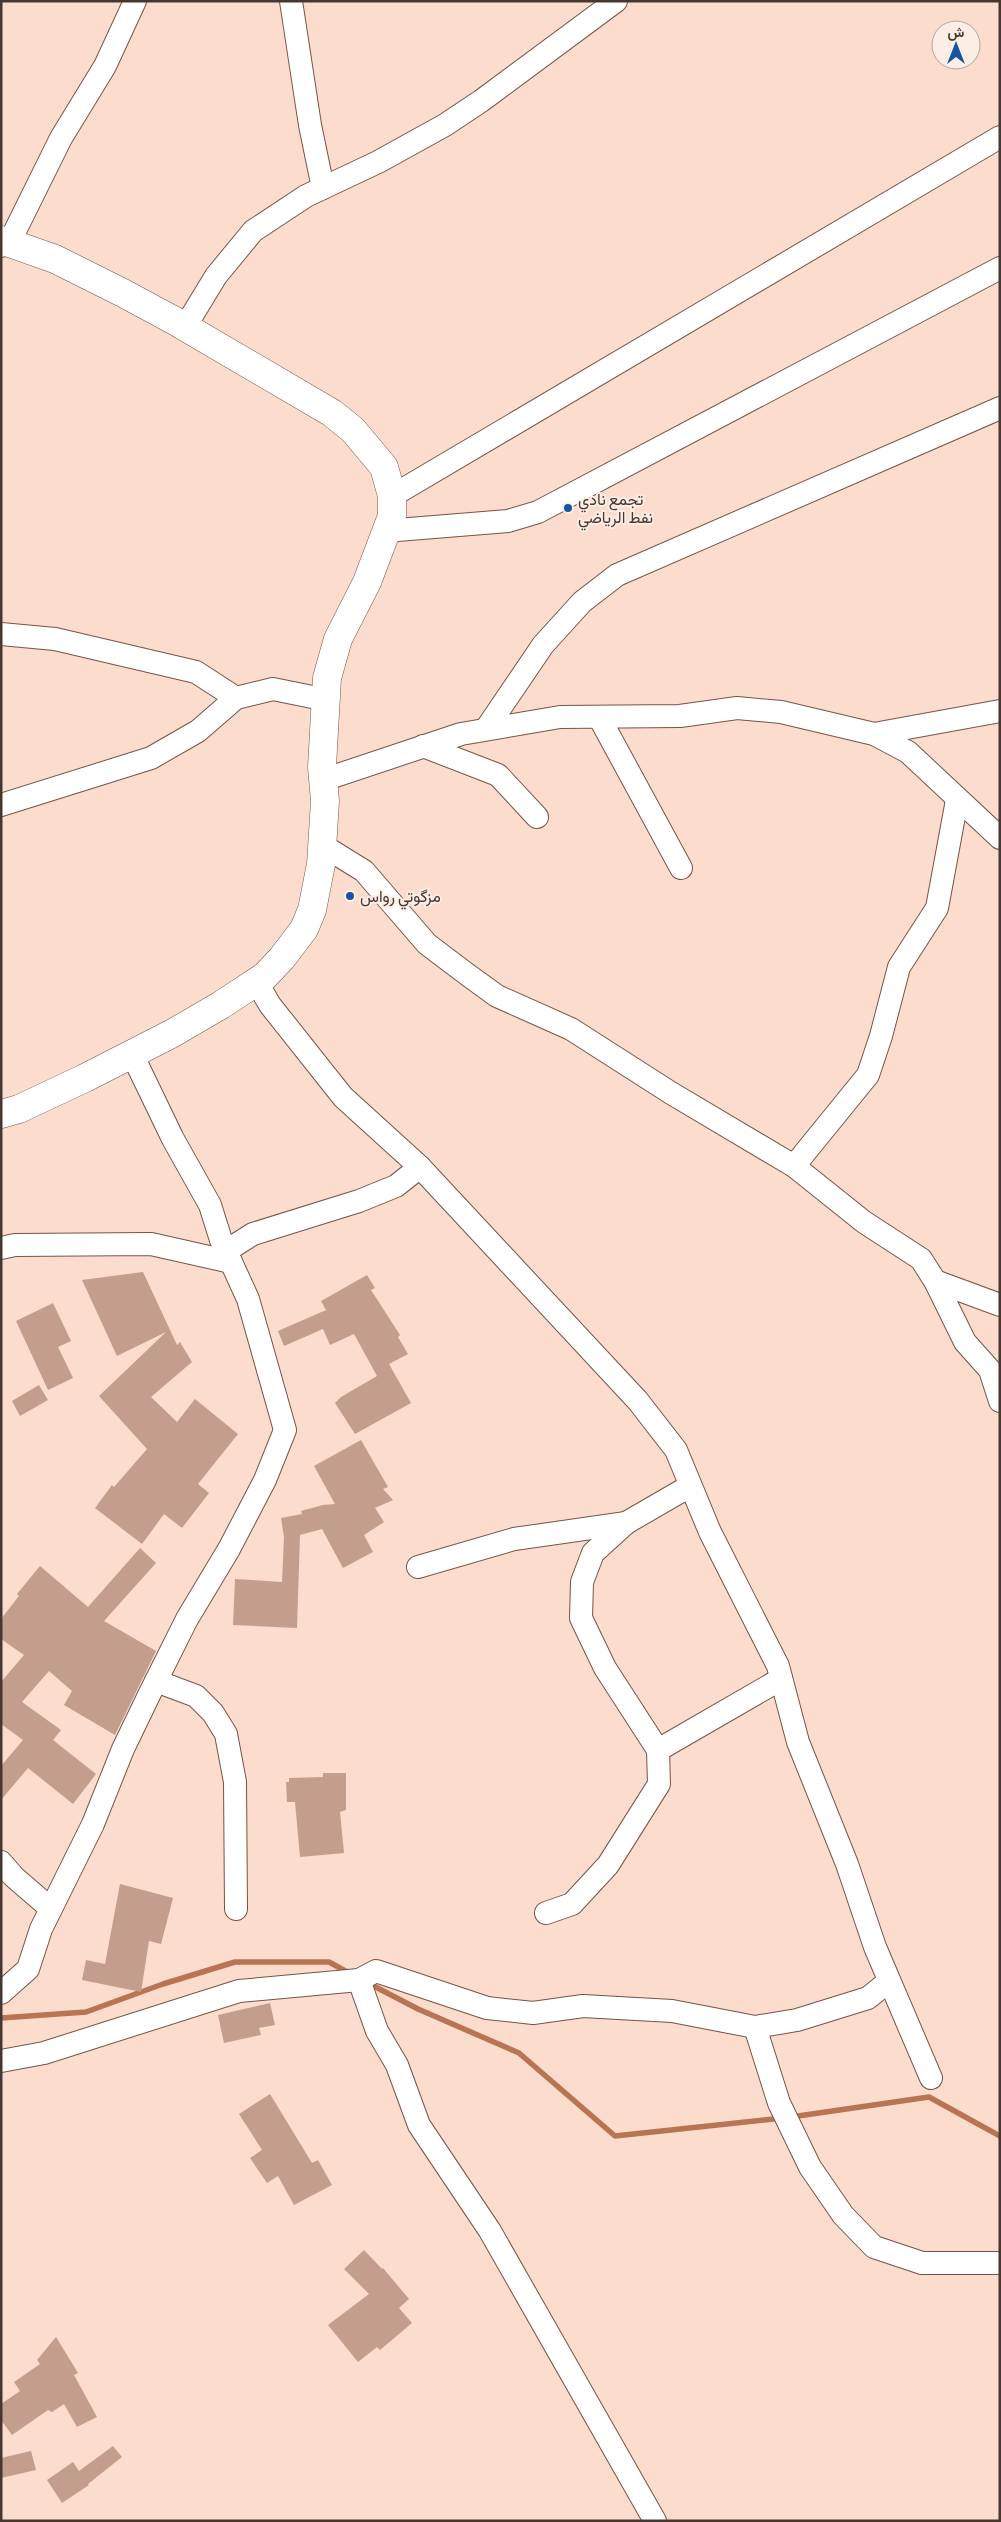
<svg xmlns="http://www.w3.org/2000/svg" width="1001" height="2522" viewBox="0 0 1001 2522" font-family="'Crimson Pro',Vazirmatn,serif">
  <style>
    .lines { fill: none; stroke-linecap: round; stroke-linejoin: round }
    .stream { stroke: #b97553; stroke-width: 5.5 }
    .building { fill: #c39e8d }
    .minor-casing { stroke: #755545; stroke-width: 24 }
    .tertiary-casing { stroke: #755545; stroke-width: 29 }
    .minor { stroke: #fff; stroke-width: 22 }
    .tertiary { stroke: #fff; stroke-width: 28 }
    .poi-dot { fill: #1655a5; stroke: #fcede5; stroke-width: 2 }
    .labels { text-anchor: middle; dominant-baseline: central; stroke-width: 4; stroke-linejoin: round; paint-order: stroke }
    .poi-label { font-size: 16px; fill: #463730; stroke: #fcede5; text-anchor: start }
  </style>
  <rect width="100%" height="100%" fill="#fbdccd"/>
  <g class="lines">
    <g class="stream">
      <path d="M366 1982 418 2009 519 2053 615 2136 782 2118"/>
      <path d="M1 2018 86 2012 163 1984 235 1962H329L349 1973"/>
      <path d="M791 2117 929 2097 1000 2136"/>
    </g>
  </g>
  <g class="building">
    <path d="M143 1272 177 1345 180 1342 192 1362 151 1397 177 1422 195 1399 238 1434 198 1484 209 1493 182 1528 164 1514 142 1544 95 1508 112 1485 114 1487 147 1449 99 1396 166 1332 117 1356 82 1280Z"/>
    <path d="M367 1275 375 1288 371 1290 400 1335 398 1337 408 1354 389 1364 411 1403 355 1434 335 1403 341 1397 377 1376 354 1334 330 1345 323 1329 284 1346 278 1331 326 1310 321 1301Z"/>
    <path d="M53 1303 71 1341 58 1347 73 1378 48 1390 16 1321Z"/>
    <path d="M39 1385 48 1400 20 1416 12 1401Z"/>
    <path d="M361 1440 388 1487 383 1489 393 1500 375 1508 384 1522 364 1535 373 1552 343 1568 322 1529 300 1535 297 1628 233 1625 235 1579 282 1582 284 1537 281 1518 302 1514 301 1511 323 1505 335 1504 314 1466Z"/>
    <path d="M140 1548 156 1563 104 1621 156 1651 115 1735 64 1705 72 1691 49 1671 22 1702 61 1730 53 1740 96 1774 73 1804 28 1768 1 1800V1766L23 1740 1 1724V1682L24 1655 1 1639V1619L19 1596 17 1594 40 1566 88 1607Z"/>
    <path d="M323 1773H346V1810L340 1812 344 1853 300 1857 295 1802H287L286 1782H289V1778L323 1777Z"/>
    <path d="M120 1884 173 1898 161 1944 149 1941 141 1992 82 1980 86 1960 105 1964Z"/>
    <path d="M270 2003 275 2025 259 2028 261 2035 224 2043 218 2015Z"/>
    <path d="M270 2094 312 2163 318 2160 332 2185 294 2205 278 2176 267 2183 250 2158 262 2150 239 2114Z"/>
    <path d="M364 2250 382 2269 383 2268 409 2299 399 2308 412 2323 380 2350 377 2347 358 2362 328 2325 369 2294 344 2269Z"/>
    <path d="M56 2337 78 2373 74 2375 97 2417 77 2427 64 2404 52 2412 48 2410 12 2435 1 2420V2404L20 2391 14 2382 40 2364 37 2360Z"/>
    <path d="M113 2446 122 2457 88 2484 89 2485 62 2503 47 2480 73 2462 79 2471Z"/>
    <path d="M31 2451 36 2470 1 2478V2458Z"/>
  </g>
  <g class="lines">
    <g class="minor-casing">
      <g id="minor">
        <path d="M291 1 310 125 323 188"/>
        <path d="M1 246 9 243 61 138 105 66 135 1"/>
        <path d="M185 327 216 276 253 231 306 196 378 162 445 125 481 101 616 1"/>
        <path d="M392 496 1000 137"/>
        <path d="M385 531 508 521 538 512 1000 268"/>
        <path d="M1 634 55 639 196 672 236 698"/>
        <path d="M599 717 681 868"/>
        <path d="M486 729 543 645 582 602 617 575 1000 408"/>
        <path d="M874 734 1000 711"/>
        <path d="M423 746 498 775 537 817"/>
        <path d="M323 780 461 734 560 717 680 716 737 708 781 712 874 734 908 752 1000 838"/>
        <path d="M1 805 151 758 198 731 236 698 273 689 327 700"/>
        <path d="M322 845 364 871 427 944 468 975 497 996 571 1029 671 1093 794 1166 864 1222 921 1259 935 1281 965 1342 990 1370 1000 1401"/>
        <path d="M256 981 270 1005 343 1097 420 1167 638 1401 676 1450 710 1532 778 1666 798 1742 847 1864 875 1947 931 2078"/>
        <path d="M794 1166 868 1075 881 1036 899 967 937 908 957 800"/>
        <path d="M1 1248 15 1245 151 1244 231 1262"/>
        <path d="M226 1251 253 1234 359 1201 396 1186 420 1167"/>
        <path d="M935 1281 1000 1305"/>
        <path d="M418 1567 514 1539 626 1523"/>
        <path d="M156 1681 196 1696 213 1713 226 1734 235 1782 236 1909"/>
        <path d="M658 1750 781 1679"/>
        <path d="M1 1862 14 1877 50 1908"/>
        <path d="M546 1913 572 1904 608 1865 659 1784 658 1750 605 1668 581 1618 582 1582 593 1553 626 1523 690 1486"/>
        <path d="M359 1980 377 2031 397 2065 419 2125 490 2231 655 2521"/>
        <path d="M1 1993 28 1969 41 1929 93 1824 123 1749 150 1693 187 1619 229 1549 265 1480 285 1430 248 1299 221 1240 210 1205 173 1139 132 1054"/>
        <path d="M755 2027 779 2103 810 2167 843 2215 874 2247 922 2263H1000"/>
        <path d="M1 2061 44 2053 239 1991 359 1980 376 1971 487 2008 533 2013 583 2006 672 2011 755 2027 797 2020 868 1998 889 1981"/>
      </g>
    </g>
    <g class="tertiary-casing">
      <path id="tertiary" d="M1 240 55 259 123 293 175 321 332 413 353 430 384 467 392 496V516L367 582 338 639 327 678 322 767 325 801 321 864 312 910 304 929 282 958 265 976 221 1005 173 1033 85 1078 19 1109 1 1114"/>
    </g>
    <use href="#minor" class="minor"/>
    <use href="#tertiary" class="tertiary"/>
  </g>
  <g class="poi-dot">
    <circle cx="568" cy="508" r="5"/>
    <circle cx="350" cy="896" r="5"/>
  </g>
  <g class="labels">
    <g class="poi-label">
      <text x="578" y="499">تجمع نادي<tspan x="578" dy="18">نفط الرياضي</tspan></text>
      <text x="360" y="896">مزگوتي رواس</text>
    </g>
  </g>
  <rect width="1001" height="2522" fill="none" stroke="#463730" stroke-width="5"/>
  <g transform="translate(956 45)"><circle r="24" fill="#fcede5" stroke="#b3a49d"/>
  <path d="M0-4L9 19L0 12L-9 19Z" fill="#1655a5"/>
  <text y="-8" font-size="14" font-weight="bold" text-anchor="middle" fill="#463730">ش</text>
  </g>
</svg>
